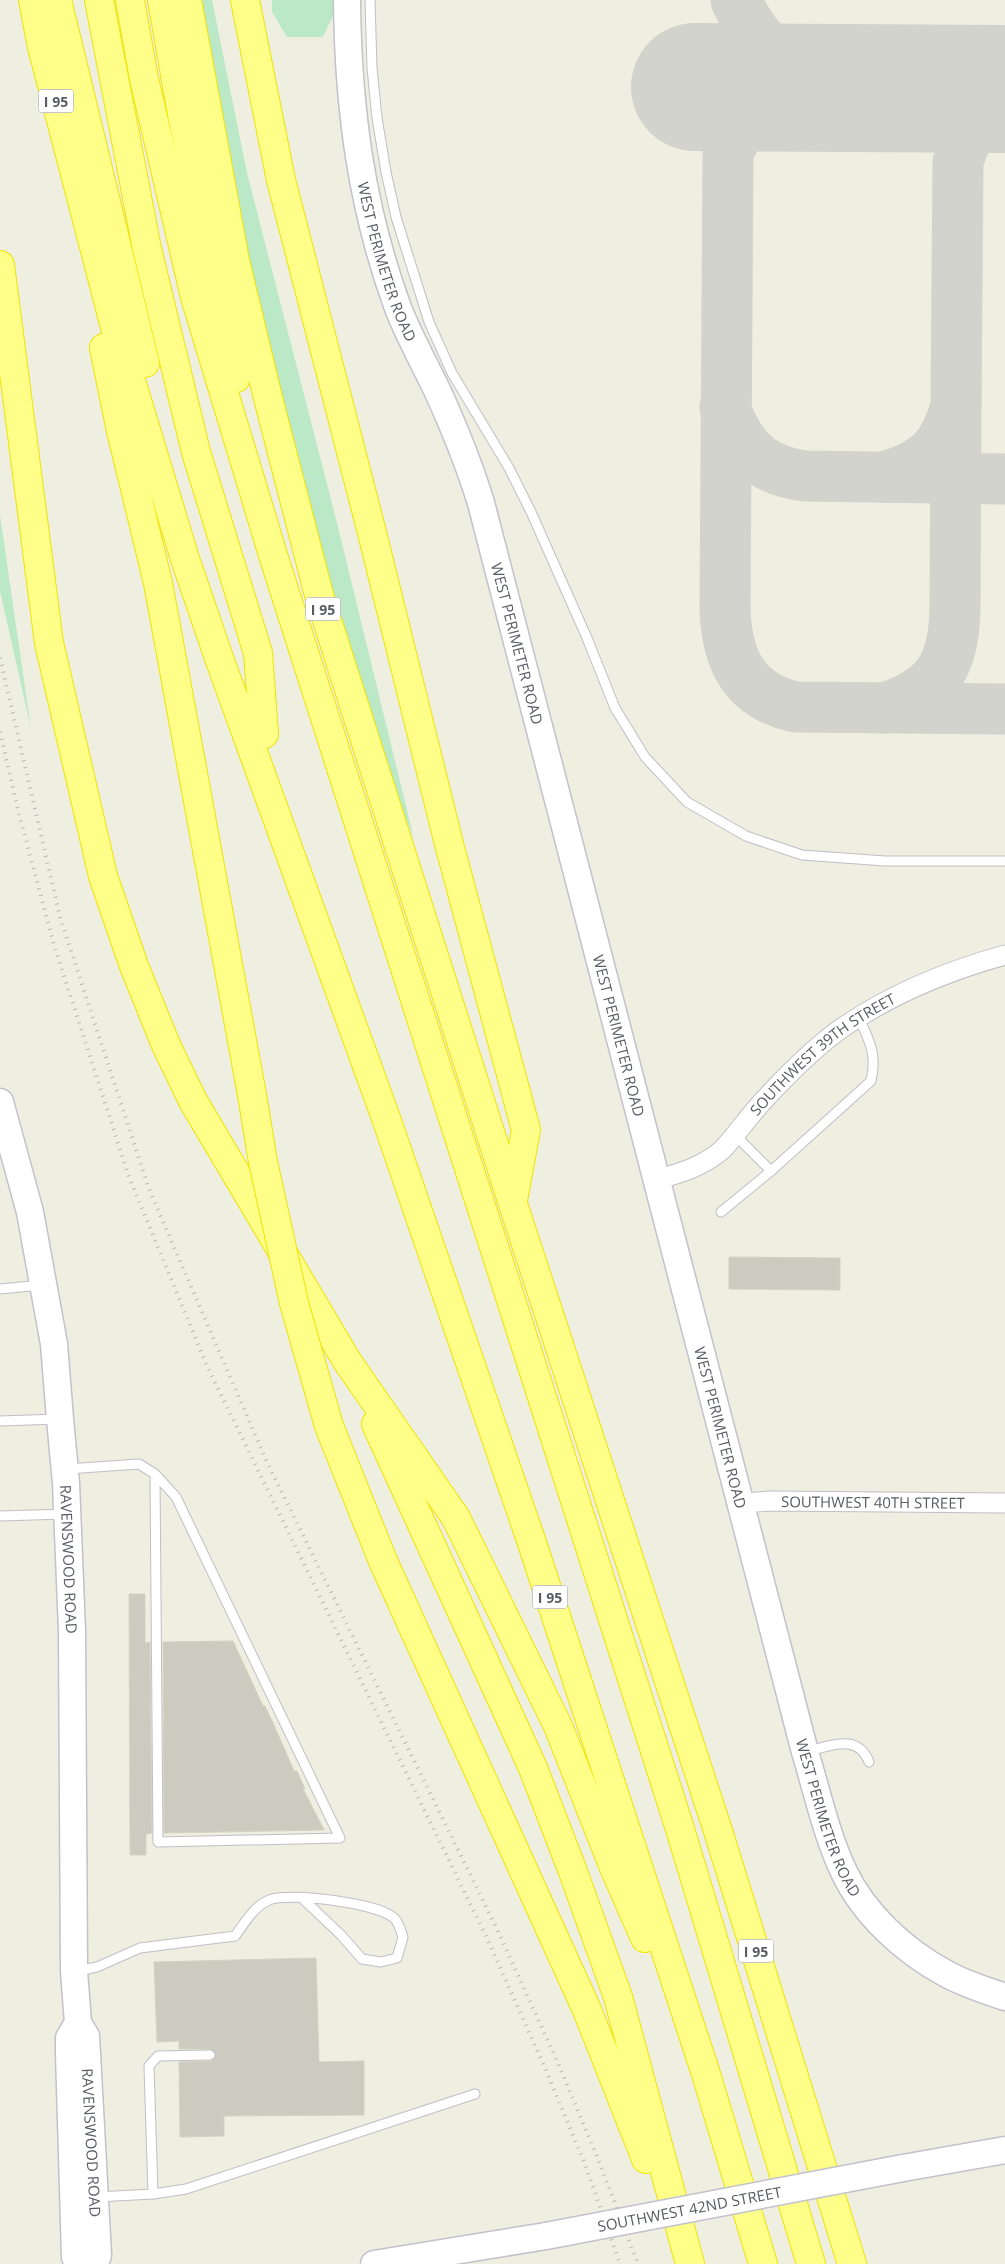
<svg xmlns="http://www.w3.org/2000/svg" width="1005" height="2264" viewBox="0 0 1005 2264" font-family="'Open Sans',sans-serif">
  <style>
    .green { fill: #bbe8c7 }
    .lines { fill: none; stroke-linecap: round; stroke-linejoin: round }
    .taxiway { stroke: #d2d3cc; stroke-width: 51 }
    .runway { stroke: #d2d3cc; stroke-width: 128 }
    .building { fill: #cccbc0; stroke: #d4d3bf }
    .lane-casing { stroke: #bfbfc6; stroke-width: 11 }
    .street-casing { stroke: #bfbfc6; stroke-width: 21 }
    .secondary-casing { stroke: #c1c2cc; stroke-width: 29 }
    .highway-casing { stroke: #f0e400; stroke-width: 30 }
    .lane { stroke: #fff; stroke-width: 9 }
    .street { stroke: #fff; stroke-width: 19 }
    .secondary { stroke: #fff; stroke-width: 26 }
    .highway { stroke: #feff88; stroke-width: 28 }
    .rail { stroke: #b7b8b8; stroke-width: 4; stroke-dasharray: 1 6; stroke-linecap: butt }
    .secondary-bridge-casing { stroke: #c1c2cc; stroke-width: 29; stroke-linecap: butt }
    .highway-bridge-casing { stroke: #f0e400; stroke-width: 30; stroke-linecap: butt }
    .secondary-bridge { stroke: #fff; stroke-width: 26 }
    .highway-bridge { stroke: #feff88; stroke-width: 28 }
    .labels { text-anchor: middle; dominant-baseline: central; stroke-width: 4; stroke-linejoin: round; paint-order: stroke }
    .shield { fill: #fff; stroke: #8c8d92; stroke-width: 1 }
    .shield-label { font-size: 14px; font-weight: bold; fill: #5a5c64 }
    .street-label { font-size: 15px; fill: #5a5c64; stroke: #fff }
  </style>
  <rect width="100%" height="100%" fill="#eeeee1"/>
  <g class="green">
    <path d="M191 0H212L247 173 337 523 414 839 353 686 245 275Z"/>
    <path d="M272 0H338V4L323 37H287L272 12Z"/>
    <path d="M0 515 31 729 0 591Z"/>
  </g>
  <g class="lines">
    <g class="taxiway">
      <path d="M736 0C758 49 792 76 845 83"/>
      <path d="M878 88C809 91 760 79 728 153L725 610C727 659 743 695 795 707L1005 709"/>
      <path d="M725 407C740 449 760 470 805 476L1005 479"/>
      <path d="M885 477C928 464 944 448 956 406L958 162C966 133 980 116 1005 100"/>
      <path d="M885 708C938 690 953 666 955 611L956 409"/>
    </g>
    <path class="runway" d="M695 87 1005 89"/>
  </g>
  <g class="building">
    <path d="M729 1257 840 1258V1290L729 1289Z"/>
    <path d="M129 1594H145V1643L150 1642 152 1833 146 1834V1855H130Z"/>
    <path d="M233 1641 263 1706H265L274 1725 294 1771H297L305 1789H303L324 1830 164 1833 163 1642Z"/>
    <path d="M316 1958 319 2062 364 2061V2115L224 2116V2136L180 2137 179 2062 211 2061 215 2058 216 2054 210 2049H179V2041L157 2042 154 1962Z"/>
  </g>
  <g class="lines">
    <g class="lane-casing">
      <g id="lane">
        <path d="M370 0 372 68 377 118 386 172 396 217 429 322 452 373 509 468 531 512 587 638 615 708 645 757 687 802 746 836 802 855 885 861H1005"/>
        <path d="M735 1135 771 1171 871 1081C877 1054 870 1042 859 1018"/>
        <path d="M721 1212 771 1171"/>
        <path d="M0 1289 42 1285"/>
        <path d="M0 1421 58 1419"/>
        <path d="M67 1469 139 1464 155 1474 176 1497 340 1838 158 1842 155 1474"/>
        <path d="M0 1516 65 1514"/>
        <path d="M808 1751C831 1746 858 1733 869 1762"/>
        <path d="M77 1971 97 1967 140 1948 235 1936C244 1924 254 1906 269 1900 289 1892 380 1903 395 1919 399 1923 401 1932 403 1937L397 1958 381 1962 362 1959 341 1935 302 1898"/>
        <path d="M153 2194 149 2066 158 2056 210 2055"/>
        <path d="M97 2197 153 2194 186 2189 475 2094"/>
      </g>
    </g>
    <g class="street-casing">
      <g id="street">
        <path id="s1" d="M658 1179C682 1173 703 1166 722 1150 737 1134 749 1116 764 1100 787 1075 812 1050 839 1030 889 995 947 971 1005 955"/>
        <path id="s2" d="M742 1503 770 1501 1005 1503"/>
      </g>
    </g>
    <g class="secondary-casing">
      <g id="secondary">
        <path id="s3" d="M347 0C348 107 361 207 398 308 409 336 424 363 437 390 454 427 469 464 481 503L805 1752C817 1791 826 1834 844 1872 864 1914 904 1951 945 1973 964 1984 985 1990 1005 1997"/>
        <path id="s4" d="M0 1102 30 1212 54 1344 60 1419 66 1483 72 1631 74 1971 78 2023 86 2036 98 2255 95 2264"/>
        <path d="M75 2028 69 2038V2053L75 2257 78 2264"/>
        <path d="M903 2168 1005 2150"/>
        <path d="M374 2264 546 2236"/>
      </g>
    </g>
    <g class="highway-casing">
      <g id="highway">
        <path d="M33 0 42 47 116 331 185 559 219 658 387 1121 531 1540 706 2074 763 2264"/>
        <path d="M57 0 145 363"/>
        <path d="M99 0 147 249 196 452 258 653 264 734"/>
        <path d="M130 0 144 79 195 297 273 555 680 1829 811 2264"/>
        <path d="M162 0 183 120 236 378"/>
        <path d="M187 0 235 261 269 402 319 595 513 1204 719 1834 852 2264"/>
        <path d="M245 0 281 180 371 529 449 844 526 1130 513 1200"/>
        <path d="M0 265 49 643 103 876 134 966 166 1045 193 1101 347 1361 456 1518 558 1726 615 1870 645 1938"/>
        <path d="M104 348 121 431 158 583 252 1095"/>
        <path d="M376 1424 533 1768 572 1869 618 1997 690 2264"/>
        <path d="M329 1426 383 1561 587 2010 646 2159"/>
      </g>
    </g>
    <use href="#lane" class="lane"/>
    <use href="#street" class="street"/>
    <use href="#secondary" class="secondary"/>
    <use href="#highway" class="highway"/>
    <g class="rail">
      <path d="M0 658 60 917 149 1189 266 1460 497 1929 558 2063 598 2159 638 2264"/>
      <path d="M0 732 19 814 54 945 129 1177 207 1366 486 1936 545 2068 585 2164 620 2264"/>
    </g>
    <g class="secondary-bridge-casing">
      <g id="secondary-bridge">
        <path id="s5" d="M546 2236 903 2168"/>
      </g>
    </g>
    <g class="highway-bridge-casing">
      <path id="highway-bridge" d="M252 1095 263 1162 294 1303 329 1426"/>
    </g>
    <use href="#secondary-bridge" class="secondary-bridge"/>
    <use href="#highway-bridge" class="highway-bridge"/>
  </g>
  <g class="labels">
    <g class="shield">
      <rect x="38.5" y="89.5" width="35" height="23" rx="4"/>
      <rect x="305.5" y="597.5" width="35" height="23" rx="4"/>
      <rect x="532.5" y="1585.5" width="35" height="23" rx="4"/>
      <rect x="738.5" y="1939.5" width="35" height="23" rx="4"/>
    </g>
    <g class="shield-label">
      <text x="56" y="101">I 95</text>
      <text x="323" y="609">I 95</text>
      <text x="550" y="1597">I 95</text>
      <text x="756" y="1951">I 95</text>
    </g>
    <g class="street-label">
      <text stroke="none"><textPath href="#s3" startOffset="266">WEST PERIMETER ROAD</textPath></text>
      <text stroke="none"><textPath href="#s3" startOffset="671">WEST PERIMETER ROAD</textPath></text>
      <text stroke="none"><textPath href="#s3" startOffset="1076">WEST PERIMETER ROAD</textPath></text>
      <text stroke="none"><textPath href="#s1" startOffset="211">SOUTHWEST 39TH STREET</textPath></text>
      <text stroke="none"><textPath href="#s3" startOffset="1481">WEST PERIMETER ROAD</textPath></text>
      <text stroke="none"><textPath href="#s2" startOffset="131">SOUTHWEST 40TH STREET</textPath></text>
      <text stroke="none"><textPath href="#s4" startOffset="464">RAVENSWOOD ROAD</textPath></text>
      <text stroke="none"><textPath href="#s3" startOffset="1886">WEST PERIMETER ROAD</textPath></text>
      <text stroke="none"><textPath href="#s4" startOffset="1050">RAVENSWOOD ROAD</textPath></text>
      <text stroke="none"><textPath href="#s5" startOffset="146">SOUTHWEST 42ND STREET</textPath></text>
    </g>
  </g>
</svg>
